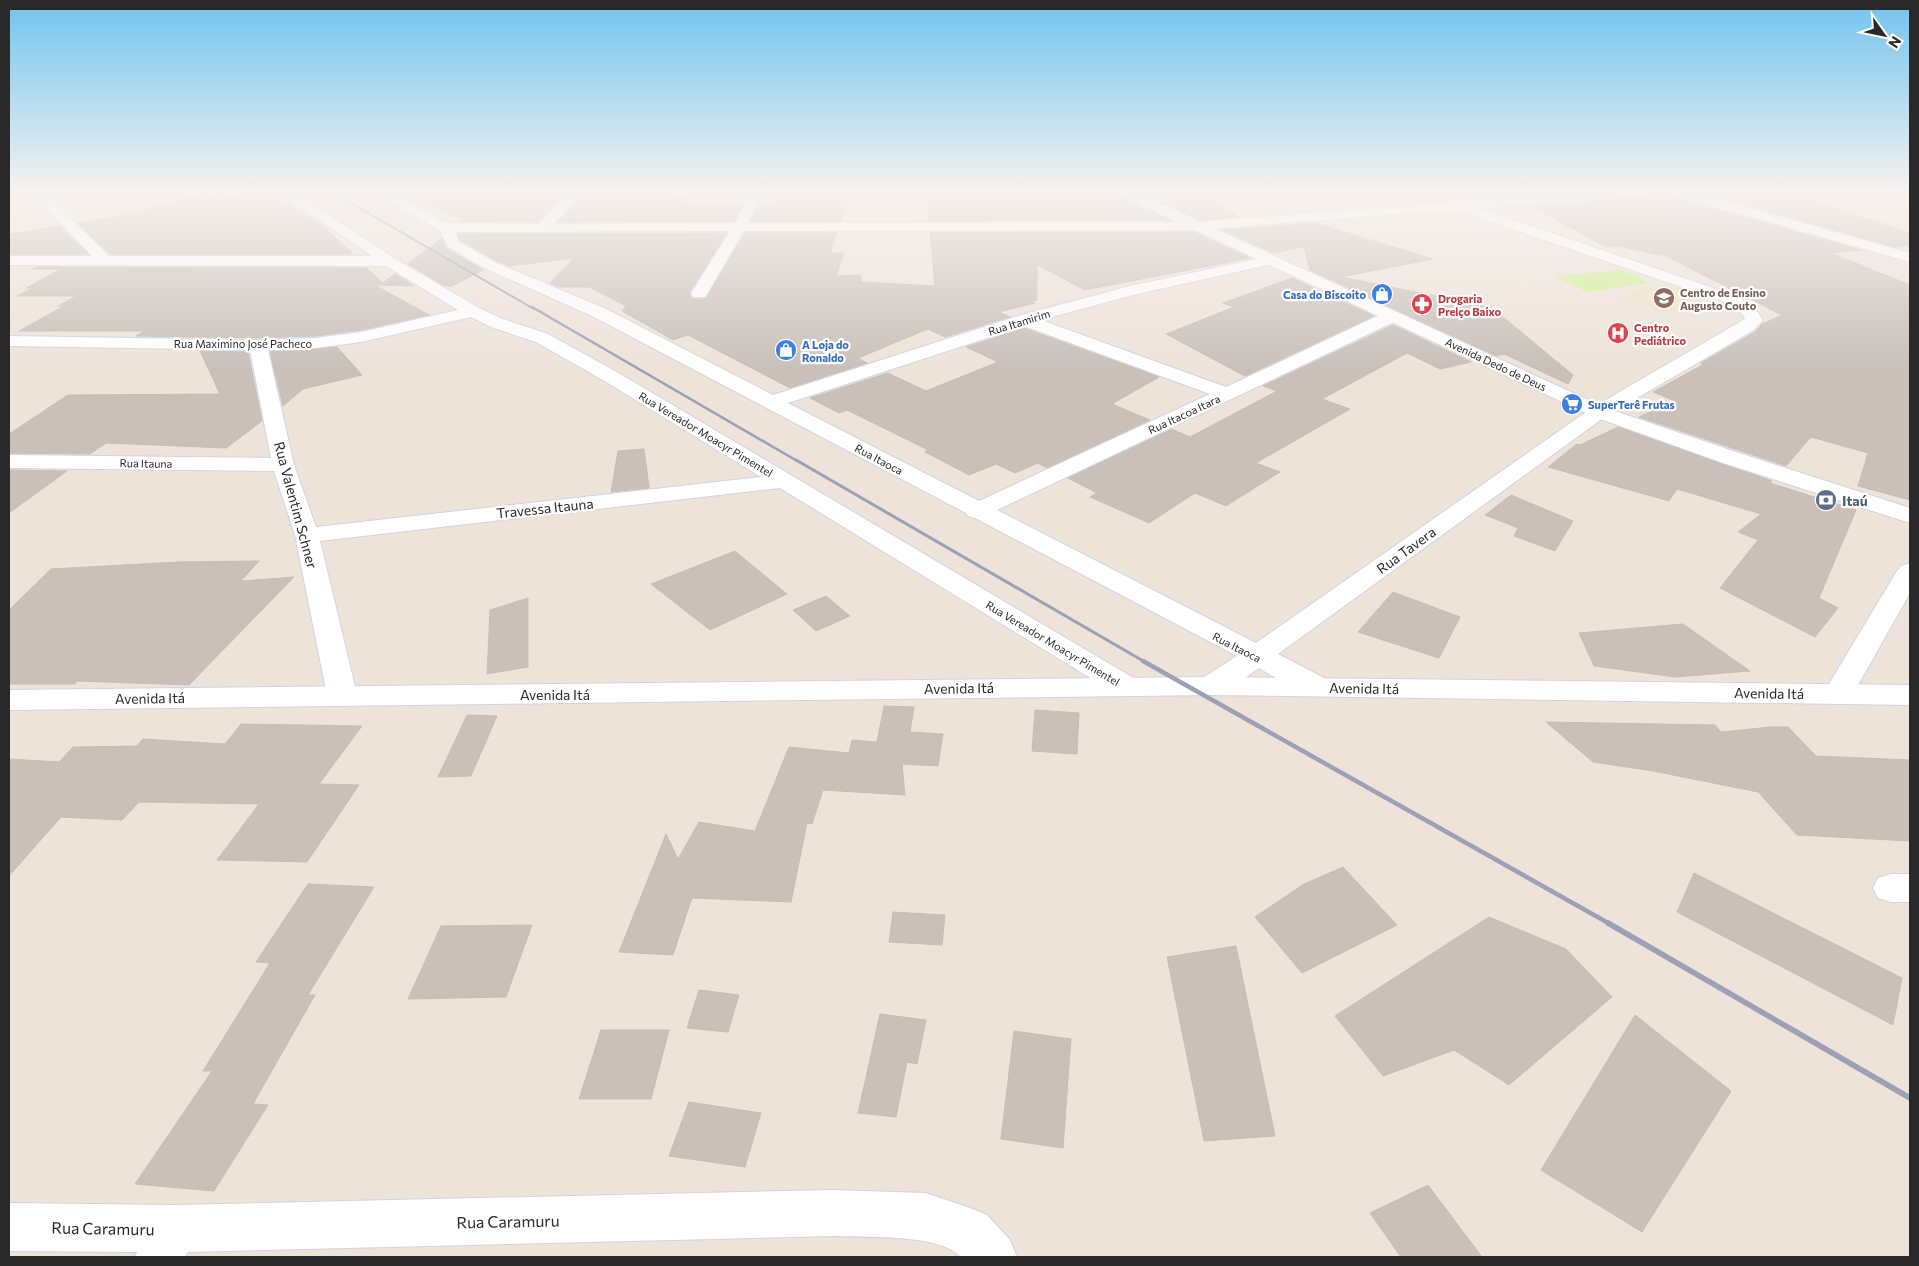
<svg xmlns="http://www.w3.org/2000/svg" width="1919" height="1266" viewBox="0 0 1919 1266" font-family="Commissioner,sans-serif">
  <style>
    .education { fill: #f0e0c7 }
    .pitch { fill: #ccf18b }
    .building { fill: #c8c0b9; stroke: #c8bfb3 }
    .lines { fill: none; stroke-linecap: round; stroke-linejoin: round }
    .street-casing { stroke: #ced4e3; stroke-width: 2 }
    .secondary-casing { stroke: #ced4e3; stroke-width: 2 }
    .street { fill: #fff; fill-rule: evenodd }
    .secondary { fill: #fff; fill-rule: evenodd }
    .rail-far4 { stroke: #9ca1b5; stroke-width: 2 }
    .rail-far3 { stroke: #9ca1b5; stroke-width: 2.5 }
    .rail-far2 { stroke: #9ca1b5; stroke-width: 3 }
    .rail-far1 { stroke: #9ca1b5; stroke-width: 4.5 }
    .rail { stroke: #9ca1b5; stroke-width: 5.5 }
    .labels { text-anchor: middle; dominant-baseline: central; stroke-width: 4.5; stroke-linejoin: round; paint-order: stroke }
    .far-education-label { font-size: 11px; font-weight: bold; fill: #785e54; stroke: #fff; text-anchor: start }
    .far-shop-label { font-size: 11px; font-weight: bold; fill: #366cbe; stroke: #fff; text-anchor: start }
    .far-health-label { font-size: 11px; font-weight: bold; fill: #be3a42; stroke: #fff; text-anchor: start }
    .far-street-label { font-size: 11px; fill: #292929; stroke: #fff }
    .service-label { font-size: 14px; font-weight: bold; fill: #4e5e75; stroke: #fff; text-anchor: start }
    .street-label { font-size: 14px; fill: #292929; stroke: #fff }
    .near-street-label { font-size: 16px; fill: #292929; stroke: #fff }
  </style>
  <rect width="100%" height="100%" fill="#ede3d9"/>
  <path class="education" d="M1671 282 1711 296 1683 315 1617 300 1646 285 1656 287Z"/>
  <path class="pitch" d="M1621 270 1639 277 1647 283 1587 292 1554 276Z"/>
  <g class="building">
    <path d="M258 191H266L322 225 353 254H110L78 223 122 216 117 215 173 204 168 200 207 193 217 199Z"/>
    <path d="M398 191H569L537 222 463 221 465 220 398 194Z"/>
    <path d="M587 191H651L648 194 691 195 684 203H743L734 221 557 222Z"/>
    <path d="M779 191H851L841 221H751L760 202H772Z"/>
    <path d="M927 191H1108L1170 220 929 221Z"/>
    <path d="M1504 191H1566L1512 195Z"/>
    <path d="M1651 191H1666L1669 196 1861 250 1831 253 1910 285V500L1858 486 1868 453 1811 437 1786 466 1639 417 1675 401 1653 392 1704 364 1701 363 1755 332 1762 324 1782 315 1662 254H1655L1619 246H1604L1531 206 1643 197Z"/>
    <path d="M1697 191H1786L1910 233V245L1895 247Z"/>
    <path d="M1211 198 1239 217 1201 220 1160 202Z"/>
    <path d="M1315 223 1433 259 1341 277 1491 307 1573 375 1568 384 1504 354 1496 356 1310 270 1304 247 1273 253 1222 230Z"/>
    <path d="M60 226 88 254H9V234Z"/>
    <path d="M930 232H1194L1250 258 1085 290 1037 265V300L1030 301 1035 303 999 312 1010 317 945 337 928 329 858 358 867 363 790 388 688 335 673 340 622 311 626 306 589 287H558L550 283 574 258 509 266 493 259 460 240 458 234 727 233 689 293 693 299H705L745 233H837L830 253H844L836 276 861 275V282L935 286Z"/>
    <path d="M442 238 446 248 483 270 452 286H445L408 264Z"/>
    <path d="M37 267 367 268 383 283 395 274 414 286 375 285 429 315 361 330 316 336 258 338 136 336 144 331H19L64 306H58L76 296H17L33 288H26L61 269H32Z"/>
    <path d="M1292 278 1374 316 1245 376 1166 334 1234 307 1223 303Z"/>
    <path d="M1393 325 1471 362 1440 369 1407 353 1322 399 1350 409 1256 463 1280 472 1226 506 1195 493 1149 523 1090 497 1097 493 1068 478 1172 429 1190 437 1277 391 1263 386Z"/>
    <path d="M1024 328 1159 377 1112 404 1150 420 1047 468 1038 463 1015 473 996 464 969 475 925 452 928 450 847 410 839 413 810 398 888 373 926 391 998 362 966 347Z"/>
    <path d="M337 347 362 375 303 389 283 406 270 352Z"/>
    <path d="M200 351 248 352 262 421 226 448 106 443 90 454 9 453V434L68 395 220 394Z"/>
    <path d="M1618 427 1772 481 1770 483 1856 510 1819 598 1838 608 1815 637 1720 588 1758 540 1738 532 1761 514 1677 489 1669 501 1548 467 1577 444 1580 445Z"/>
    <path d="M644 449 649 488 611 492 618 451Z"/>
    <path d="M9 470 67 471 9 513Z"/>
    <path d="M1511 495 1573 521 1555 551 1514 536 1518 528 1485 515Z"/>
    <path d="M735 551 787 594 710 630 651 584Z"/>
    <path d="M259 561 241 581 294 577 189 685 77 681 75 684H9V610L51 569 178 562Z"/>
    <path d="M1393 592 1460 617 1439 658 1358 632Z"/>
    <path d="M826 596 850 616 816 631 793 610Z"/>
    <path d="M528 598V667L487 674 490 610Z"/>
    <path d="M1683 624 1750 671 1675 677 1594 666 1579 633Z"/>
    <path d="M884 706 914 707 910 732 943 734 938 766 902 764 905 795 823 790 812 824 807 823 791 902 692 898 673 955 619 952 666 834 678 859 699 822 755 831 789 747 849 753 852 740 877 742Z"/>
    <path d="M1035 710 1079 713 1077 754 1032 751Z"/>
    <path d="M467 715 497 716 471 776 438 777Z"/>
    <path d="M1546 722 1715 725 1721 732 1771 727H1788L1816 756 1910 760V841L1797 835 1758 792 1653 771 1593 762Z"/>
    <path d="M241 724 362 726 319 784 359 785 307 862 217 860 259 804 139 802 122 820 61 817 9 876V759L59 762 73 747 137 746 143 739 225 744Z"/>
    <path d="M1343 867 1397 925 1302 973 1255 917 1304 884Z"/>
    <path d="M1694 873 1902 978 1893 1025 1677 912Z"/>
    <path d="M308 884 374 887 308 995H315L253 1104 268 1105 214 1191 135 1184 212 1071H203L270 963 256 962Z"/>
    <path d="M893 912 945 915 942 945 889 942Z"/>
    <path d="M1489 917 1566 949 1612 997 1509 1085 1454 1050 1383 1076 1335 1016Z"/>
    <path d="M532 925 506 997 408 999 441 926Z"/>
    <path d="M1236 946 1275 1136 1204 1141 1167 957Z"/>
    <path d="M699 990 739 995 728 1032 687 1028Z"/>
    <path d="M880 1014 926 1020 917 1064 907 1062 896 1117 858 1113Z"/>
    <path d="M1635 1015 1731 1091 1642 1232 1541 1170Z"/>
    <path d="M601 1030H669L651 1099H579Z"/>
    <path d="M1014 1031 1071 1039 1063 1148 1001 1139Z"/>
    <path d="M689 1102 761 1113 745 1167 669 1156Z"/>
    <path d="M1428 1185 1482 1257H1401L1370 1213Z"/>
  </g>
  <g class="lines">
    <g class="street-casing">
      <g id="street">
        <path d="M30 191H43L109 256H372L277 191H292L394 258 479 308 503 319 548 334 622 375 1135 679 1140 686 1135 693 1125 695 1115 693 780 488 320 541 357 695 352 702 342 705 332 702 327 695 295 535 274 471 9 468V455L271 458 250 350 9 346V336L258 340 316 338 361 332 458 310 386 266 9 265V256H92ZM471 317 491 327 536 342 608 383 761 477 316 527 294 465 268 350 316 348 361 342Z"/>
        <path d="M371 191H387L445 223 538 224 572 191H585L553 224 735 223 751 191H763L748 223 1198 222 1592 191H1649L1643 195 1478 208 1731 294 1753 305 1763 320 1754 330 1606 416 1278 654 1328 680 1333 687 1328 694C1305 700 1279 679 1259 668 1241 680 1223 698 1201 693L1196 686 1201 679 1237 656 975 518 968 516 966 513 592 316 482 267 447 246 441 231ZM1462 209 1463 212 1719 300C1729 305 1741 308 1745 319L1592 408 1256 643 997 510 1398 320 1400 316 1398 312H1386L1226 387 1041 320 1133 295 1276 263 1278 260 1276 257 1271 256 1130 286 1018 316 773 395 604 308 492 261 458 241 456 232 730 231 691 294 693 297H705L707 294 744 231 1198 230ZM1024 326 1210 394 979 501 788 403Z"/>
        <path d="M1668 191H1689L1910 253V262L1670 194Z"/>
        <path d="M1910 563V593L1853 694 1848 701 1838 704 1828 701 1823 694 1897 571 1901 566Z"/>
        <path d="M1891 874H1910V902H1891L1878 898 1873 888 1878 878Z"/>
        <path d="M833 1190 926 1193 970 1208 987 1215 1010 1240 1017 1257H961C939 1233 865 1238 833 1236L188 1252 185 1257H135L137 1252 9 1251V1203L175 1205Z"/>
      </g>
    </g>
    <g class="secondary-casing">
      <g id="secondary">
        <path d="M1116 191H1133L1606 408 1739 453 1910 508V523L1723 463 1592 416 1118 194Z"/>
        <path d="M1211 677 1910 685V705L1211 695 9 710V690Z"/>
      </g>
    </g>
    <use href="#street" class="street"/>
    <use href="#secondary" class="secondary"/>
    <path class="rail-far4" d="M330 191 534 309"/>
    <path class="rail-far3" d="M532 307 799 462"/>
    <path class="rail-far2" d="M796 460 1145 662"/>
    <path class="rail-far1" d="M1143 661 1610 924"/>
    <path class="rail" d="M1608 923 1910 1098"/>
  </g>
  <linearGradient id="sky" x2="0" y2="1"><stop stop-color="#72c3ee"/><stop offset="0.52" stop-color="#f7f2ee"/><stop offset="1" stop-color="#f7f2ee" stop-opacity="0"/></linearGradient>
  <rect width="1919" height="368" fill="url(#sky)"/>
  <defs>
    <g id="shop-disc" transform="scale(1.125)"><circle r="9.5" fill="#3f7fe0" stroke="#fff"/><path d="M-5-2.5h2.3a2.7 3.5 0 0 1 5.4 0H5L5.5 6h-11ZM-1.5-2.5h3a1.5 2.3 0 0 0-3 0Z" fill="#fff"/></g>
    <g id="school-disc" transform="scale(1.125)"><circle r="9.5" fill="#8d6e63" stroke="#fff"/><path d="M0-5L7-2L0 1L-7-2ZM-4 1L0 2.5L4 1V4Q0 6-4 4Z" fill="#fff"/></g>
    <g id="pharmacy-disc" transform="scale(1.125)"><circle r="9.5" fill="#e0444e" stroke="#fff"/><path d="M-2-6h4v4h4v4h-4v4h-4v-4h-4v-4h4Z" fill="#fff"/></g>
    <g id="hospital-disc" transform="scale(1.125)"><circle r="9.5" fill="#e0444e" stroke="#fff"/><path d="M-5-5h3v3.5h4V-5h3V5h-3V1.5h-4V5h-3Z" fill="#fff"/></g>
    <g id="supermarket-disc" transform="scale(1.125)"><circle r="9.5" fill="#3f7fe0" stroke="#fff"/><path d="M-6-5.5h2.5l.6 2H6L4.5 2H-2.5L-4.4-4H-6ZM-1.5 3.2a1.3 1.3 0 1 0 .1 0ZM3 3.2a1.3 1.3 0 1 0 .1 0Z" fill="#fff"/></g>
    <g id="bank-disc" transform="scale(1.125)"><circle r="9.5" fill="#5c6f8a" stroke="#fff"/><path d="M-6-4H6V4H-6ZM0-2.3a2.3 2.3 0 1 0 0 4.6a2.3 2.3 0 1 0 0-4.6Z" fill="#fff"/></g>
  </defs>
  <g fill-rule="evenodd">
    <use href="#shop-disc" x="1382" y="294"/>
    <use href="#school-disc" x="1664" y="298"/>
    <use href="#pharmacy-disc" x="1422" y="304"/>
    <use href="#hospital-disc" x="1618" y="333"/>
    <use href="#shop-disc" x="786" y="350"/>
    <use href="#supermarket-disc" x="1572" y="404"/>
    <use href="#bank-disc" x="1826" y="500"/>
  </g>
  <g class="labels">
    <g class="far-education-label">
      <text x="1680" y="292">Centro de Ensino<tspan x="1680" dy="13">Augusto Couto</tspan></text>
    </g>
    <g class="far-shop-label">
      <text x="1366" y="294" text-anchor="end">Casa do Biscoito</text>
      <text x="802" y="344">A Loja do<tspan x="802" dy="13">Ronaldo</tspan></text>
      <text x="1588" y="404">SuperTerê Frutas</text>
    </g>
    <g class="far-health-label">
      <text x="1438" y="298">Drogaria<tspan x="1438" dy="13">Prelço Baixo</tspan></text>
      <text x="1634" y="327">Centro<tspan x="1634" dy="13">Pediátrico</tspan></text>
    </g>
    <g class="far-street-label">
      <text transform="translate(1019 322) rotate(-17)">Rua Itamirim</text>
      <text x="243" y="343">Rua Maximino José Pacheco</text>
      <text transform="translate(1496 364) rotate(25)">Avenida Dedo de Deus</text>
      <text transform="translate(1184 414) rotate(-25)">Rua Itacoa Itara</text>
      <text transform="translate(706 434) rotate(31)">Rua Vereador Moacyr Pimentel</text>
      <text transform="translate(879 459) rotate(28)">Rua Itaoca</text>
      <text transform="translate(146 463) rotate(1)">Rua Itauna</text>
      <text transform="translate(1053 643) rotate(31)">Rua Vereador Moacyr Pimentel</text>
      <text transform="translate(1237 647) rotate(27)">Rua Itaoca</text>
    </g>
    <g class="service-label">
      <text x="1842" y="500">Itaú</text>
    </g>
    <g class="street-label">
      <text transform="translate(296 505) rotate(75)">Rua Valentim Schner</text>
      <text transform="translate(545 508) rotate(-6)">Travessa Itauna</text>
      <text transform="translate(1406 550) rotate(-36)">Rua Tavera</text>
      <text transform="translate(959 688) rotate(-1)">Avenida Itá</text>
      <text transform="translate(1364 688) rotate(1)">Avenida Itá</text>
      <text transform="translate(1769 693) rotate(1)">Avenida Itá</text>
      <text x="555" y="694">Avenida Itá</text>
      <text transform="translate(150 698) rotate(-1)">Avenida Itá</text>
    </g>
    <g class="near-street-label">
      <text transform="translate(508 1221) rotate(-1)">Rua Caramuru</text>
      <text transform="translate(103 1228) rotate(1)">Rua Caramuru</text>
    </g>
  </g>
  <rect width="1919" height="1266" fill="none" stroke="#292929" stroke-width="20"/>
  <g transform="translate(1884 35) rotate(123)" stroke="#ffffff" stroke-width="4" paint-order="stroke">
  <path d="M0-4L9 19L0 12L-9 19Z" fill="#292929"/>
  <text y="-8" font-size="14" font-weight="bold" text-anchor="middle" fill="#292929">N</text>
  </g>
</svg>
